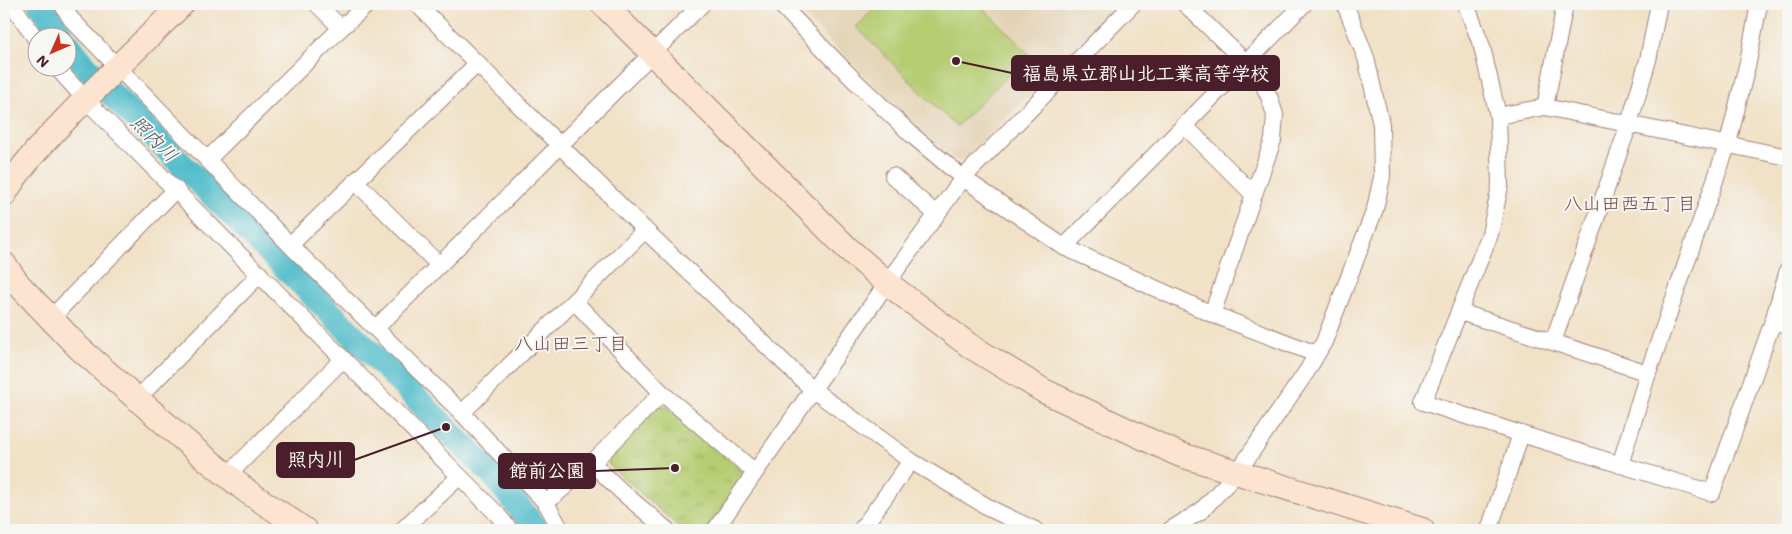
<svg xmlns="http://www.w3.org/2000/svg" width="1792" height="534" viewBox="0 0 1792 534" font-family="Mali,'Klee One',sans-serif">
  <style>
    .built { fill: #e3d2b4 }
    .green { fill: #b5cc71; stroke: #80764e }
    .park { fill: url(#park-tufts); stroke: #80764e }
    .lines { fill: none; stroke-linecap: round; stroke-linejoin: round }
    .river { stroke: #4fbcca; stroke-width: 25 }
    .street-casing { stroke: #9e8078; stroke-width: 18 }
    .secondary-casing { stroke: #9e8078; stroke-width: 26 }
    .street { stroke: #fff; stroke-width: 16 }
    .secondary { stroke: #fde4d1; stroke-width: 24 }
    .labels { text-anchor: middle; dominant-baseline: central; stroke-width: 4; stroke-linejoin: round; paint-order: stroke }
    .water-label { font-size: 19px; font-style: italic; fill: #4c5663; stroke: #f6f6f2 }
    .neighbourhood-label { font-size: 19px; fill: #744b47; stroke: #f6f6f2 }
    .leader { fill: none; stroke: #4a1f2b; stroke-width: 2 }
    .callout-dot { fill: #4a1f2b; stroke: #f6f6f2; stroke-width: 2 }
    .callout { fill: #4a1f2b; stroke: #4a1f2b; stroke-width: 2 }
    .callout-label { font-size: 19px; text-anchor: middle; font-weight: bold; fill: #fff }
  </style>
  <defs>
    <pattern id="park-tufts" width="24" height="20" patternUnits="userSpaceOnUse" patternTransform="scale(1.25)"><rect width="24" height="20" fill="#b5cc71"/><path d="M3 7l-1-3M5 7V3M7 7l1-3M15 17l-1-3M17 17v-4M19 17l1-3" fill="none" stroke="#9daf62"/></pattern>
  </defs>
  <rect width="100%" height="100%" fill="#f6f6f2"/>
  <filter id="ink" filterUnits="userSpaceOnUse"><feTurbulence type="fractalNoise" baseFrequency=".02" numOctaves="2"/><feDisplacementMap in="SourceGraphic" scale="10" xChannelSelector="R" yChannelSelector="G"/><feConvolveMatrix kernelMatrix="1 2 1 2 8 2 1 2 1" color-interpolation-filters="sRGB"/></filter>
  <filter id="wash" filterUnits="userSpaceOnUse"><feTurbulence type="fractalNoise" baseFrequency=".0096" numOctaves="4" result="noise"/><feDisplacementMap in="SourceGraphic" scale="20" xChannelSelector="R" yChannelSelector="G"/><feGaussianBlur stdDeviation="1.12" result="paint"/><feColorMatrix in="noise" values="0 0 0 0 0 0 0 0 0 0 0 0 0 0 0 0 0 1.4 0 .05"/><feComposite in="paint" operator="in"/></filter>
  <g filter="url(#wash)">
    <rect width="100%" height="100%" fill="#f1e1c6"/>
    <path class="built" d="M793 4H1118L967 157 957 161 907 119Z"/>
    <path class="green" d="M879 4H979L1029 54 956 127 856 27Z"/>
    <path class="park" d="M658 406H666L742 471 744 479 706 530H682L609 465 608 455Z"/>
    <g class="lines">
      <g class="river">
        <path d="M40 4 63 38"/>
        <path d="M68 44 81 61 118 101 494 476 537 530"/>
      </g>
    </g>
  </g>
  <g filter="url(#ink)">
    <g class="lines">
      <g class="street-casing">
        <g id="street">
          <path d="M12 4 38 42"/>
          <path d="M62 4 71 19 290 245 462 413 546 503 592 463 622 492 667 530"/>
          <path d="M317 4 341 28 368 4"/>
          <path d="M417 4 645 230 813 390 911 461 993 510 1035 530"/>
          <path d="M780 4 851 77 912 135 963 178 1064 247 1212 314 1316 354"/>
          <path d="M1185 4 1259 75 1270 99 1275 115 1273 140 1212 314"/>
          <path d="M1466 4 1482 47 1498 116 1500 186 1490 234 1423 402 1521 434 1712 493 1773 321 1788 270"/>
          <path d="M57 68 85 99 497 514 510 530"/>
          <path d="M1545 107 1565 4"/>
          <path d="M1498 116 1545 107 1788 157"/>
          <path d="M1185 126 1253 194"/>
          <path d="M208 159 341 28"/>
          <path d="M893 176 936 214"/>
          <path d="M355 181 439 265"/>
          <path d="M290 245 478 63"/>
          <path d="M1064 247 1304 4"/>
          <path d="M574 301 662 393 755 472"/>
          <path d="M1460 312 1648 373"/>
          <path d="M50 319 176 189"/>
          <path d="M1773 321 1788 327"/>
          <path d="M376 328 702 4"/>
          <path d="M1553 342 1629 124 1648 60 1659 4"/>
          <path d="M137 399 260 274"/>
          <path d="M462 413 645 230"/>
          <path d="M592 463 662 393"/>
          <path d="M1620 465 1648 373 1728 143 1748 62 1759 4"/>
          <path d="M227 476 343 359"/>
          <path d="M546 503 561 530"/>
          <path d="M402 530 459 477"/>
          <path d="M715 530 887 283 963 178 1133 4"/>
          <path d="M861 530 911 461"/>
          <path d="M1170 530 1201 511 1237 473 1307 371 1324 342 1375 209 1382 177 1381 124 1366 58 1345 4"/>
          <path d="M1489 530 1521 434"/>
        </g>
      </g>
      <g class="secondary-casing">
        <g id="secondary">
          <path d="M603 4 847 248 887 283 970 346 1044 391 1178 454 1422 530"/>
          <path d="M4 195C20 167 42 144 64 121 102 81 143 43 182 4"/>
          <path d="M4 264 18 284 79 348 199 453 248 492 305 530"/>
        </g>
      </g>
      <use href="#street" class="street"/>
      <use href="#secondary" class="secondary"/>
    </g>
  </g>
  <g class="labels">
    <g class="water-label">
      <text transform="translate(155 138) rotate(45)">照内川</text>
    </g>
    <g class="neighbourhood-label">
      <text x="1630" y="202">八山田西五丁目</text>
      <text x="571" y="342">八山田三丁目</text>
    </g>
  </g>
  <path class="leader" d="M956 61L1012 73M446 427L354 460M675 468L595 471"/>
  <g class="callout-dot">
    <circle cx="956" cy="61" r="5"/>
    <circle cx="446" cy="427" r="5"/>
    <circle cx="675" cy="468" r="5"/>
  </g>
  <g class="callout">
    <rect x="1012" y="56" width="267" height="34" rx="5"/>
    <rect x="277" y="443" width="77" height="34" rx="5"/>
    <rect x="499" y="454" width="96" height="34" rx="5"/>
  </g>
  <g class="callout-label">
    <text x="1146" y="80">福島県立郡山北工業高等学校</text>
    <text x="316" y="466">照内川</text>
    <text x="547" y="477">館前公園</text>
  </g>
  <rect width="1792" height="534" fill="none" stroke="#f6f6f2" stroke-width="20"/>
  <g transform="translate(52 52) rotate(225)"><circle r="24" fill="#f6f6f2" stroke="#b1a0a2"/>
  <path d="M0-4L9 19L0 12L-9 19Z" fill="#c8321e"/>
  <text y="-8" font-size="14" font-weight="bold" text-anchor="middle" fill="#4a1f2b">N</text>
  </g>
</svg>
